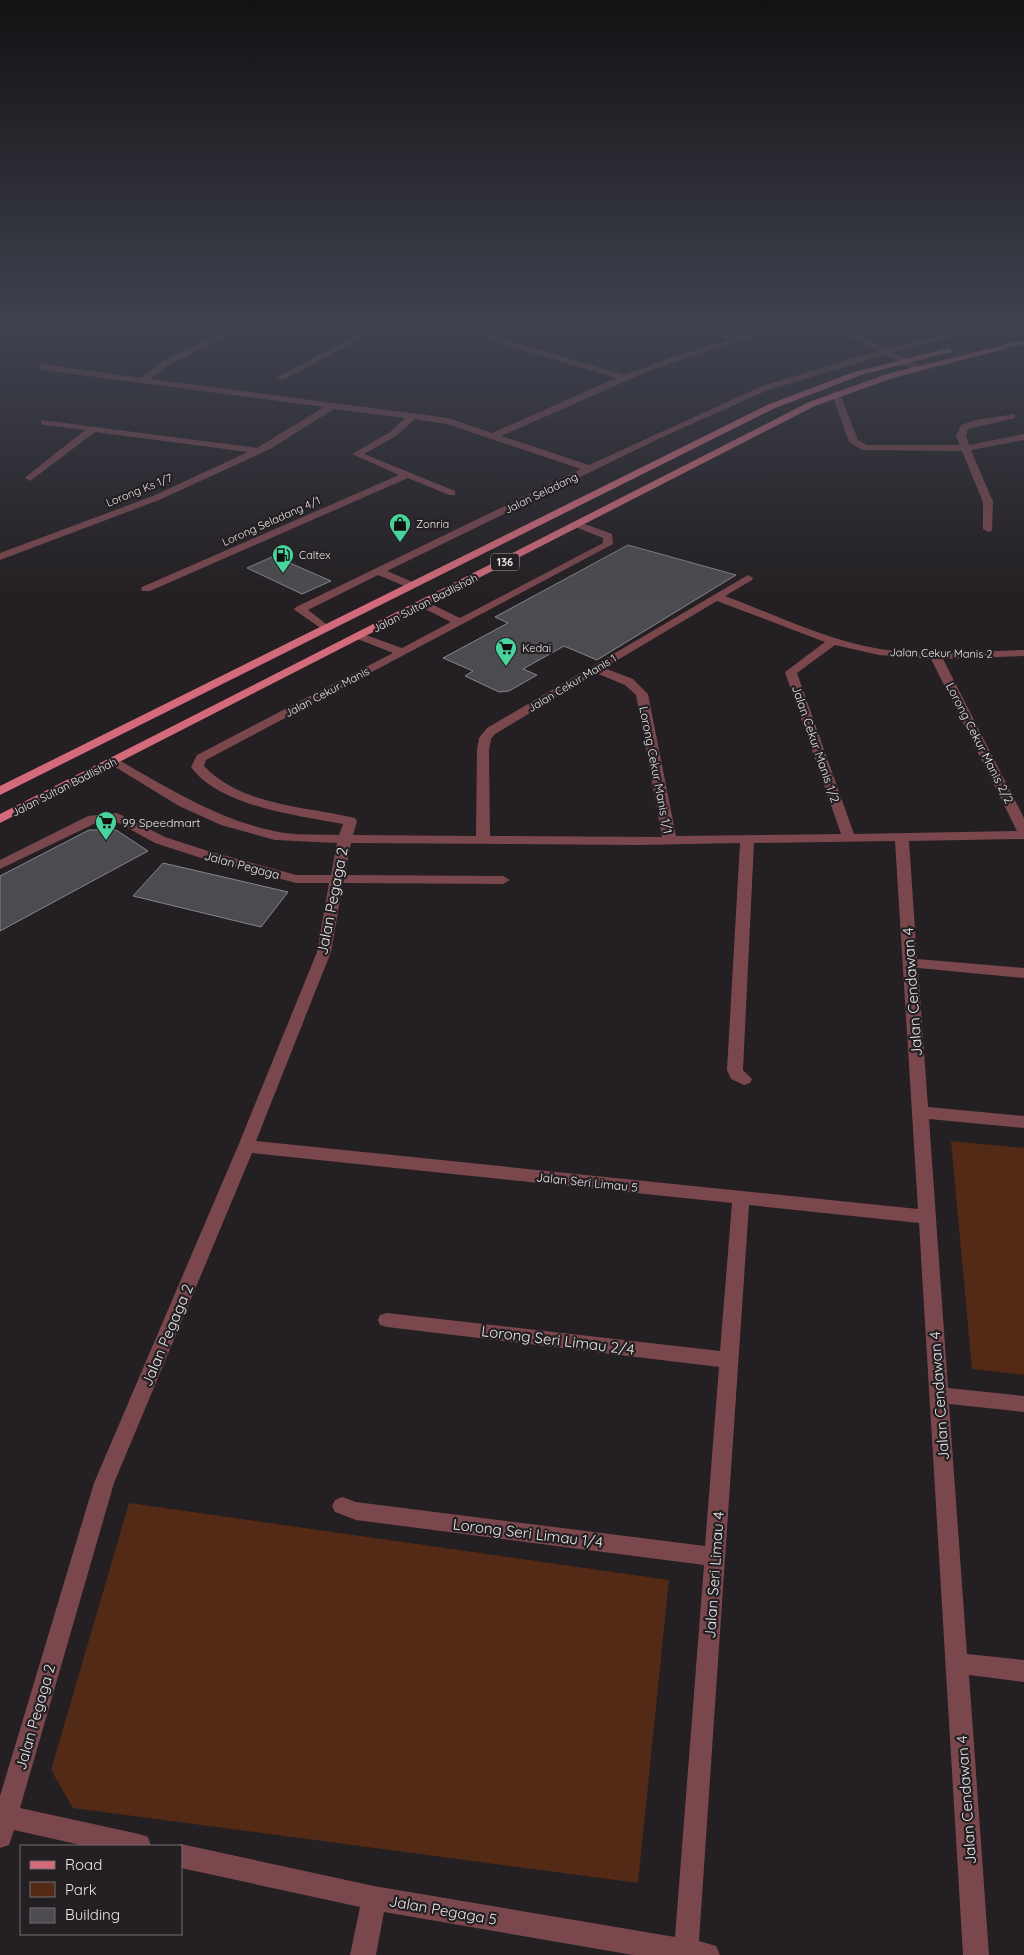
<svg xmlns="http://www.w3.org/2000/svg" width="1024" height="1955" viewBox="0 0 1024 1955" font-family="Quicksand,sans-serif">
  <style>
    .green { fill: #532a15 }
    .building { fill: #4c4b4f; stroke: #88868b }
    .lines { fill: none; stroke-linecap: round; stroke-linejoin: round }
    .street { fill: #7a474d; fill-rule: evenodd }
    .primary { fill: #d36b7a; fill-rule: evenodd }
    .labels { text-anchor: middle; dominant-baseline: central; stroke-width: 4.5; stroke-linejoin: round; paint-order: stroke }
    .far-street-label { font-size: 11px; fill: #e8e5e7; stroke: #231f22 }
    .far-poi-label { font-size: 11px; fill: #e8e5e7; stroke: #231f22; text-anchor: start }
    .shield { fill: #231f22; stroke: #adaaac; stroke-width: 1 }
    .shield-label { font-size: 11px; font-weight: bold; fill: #e8e5e7 }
    .street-label { font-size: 12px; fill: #e8e5e7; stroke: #231f22 }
    .poi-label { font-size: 12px; fill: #e8e5e7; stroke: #231f22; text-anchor: start }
    .near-street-label { font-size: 15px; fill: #e8e5e7; stroke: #231f22 }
  </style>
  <rect width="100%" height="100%" fill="#231f22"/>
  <g class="green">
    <path d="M951 1141 1024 1148V1375L972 1369Z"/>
    <path d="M129 1503 669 1580 638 1883 73 1808 51 1770Z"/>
  </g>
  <g class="building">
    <path d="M628 545 736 575 597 660 564 646 523 669 537 675 509 691 499 692 465 676 473 671 443 658 508 623 495 617Z"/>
    <path d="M274 556 331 581 302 594 247 568Z"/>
    <path d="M89 830H116L148 851 0 931V876Z"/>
    <path d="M163 863 288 892 261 927 133 896Z"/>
  </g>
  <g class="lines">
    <g class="street">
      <path d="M237 326H249L169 365 150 379 448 418 492 433 616 378 509 346 458 326H471L515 342 624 375 670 358 728 340 705 326H716L736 338 778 326H792L713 349 649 371 501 436 589 465 762 386 878 351 830 326H841L886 349 976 326H992L893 352 921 366V370H915L885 355 768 390 656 440 387 571 415 583 416 585 415 587H407L378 575 308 610 329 626 331 628 325 631 296 611 294 609 296 607 581 469 447 424 415 419 396 436 364 454 455 491V495H449L408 478 150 591H142L141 589 142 587 399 475 352 454 390 432 405 418 334 409 270 449 159 500 0 560V553L153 496 248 452 95 432 30 481 25 478 27 476 85 430 44 425 41 424V420L257 448 324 407 42 370 38 367 42 364 141 378 163 361Z"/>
      <path d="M373 326H384L283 380 276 378Z"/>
      <path d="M504 326H562L558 328H508Z"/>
      <path d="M836 391 840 394 858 440 867 445H960L956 436 961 425 976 420 1015 414V418L968 429 966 436 969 445 1024 434V440L971 450 993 502 992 531 988 532 983 529V502L962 451 862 450 849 442 832 394Z"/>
      <path d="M577 521 612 534 613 544 206 760 204 766C242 806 305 806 355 818L357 821 353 835 476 836 477 750 479 738 487 728 748 575 753 578 752 580 725 596C776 615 826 640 880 649 927 656 976 651 1024 650V656L943 659 1024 818V839L909 841 917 959 1024 968V978L918 968 928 1107 1024 1116V1128L929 1119 948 1388 1024 1396V1412L949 1404 967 1654 1024 1660V1682L969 1675 989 1955H963L919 1223 749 1205 699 1941 716 1946 720 1955H633L384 1912 376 1955H350L360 1907 181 1868V1846H175L181 1844 374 1886 675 1937 704 1565 356 1520 335 1512 332 1506 335 1500 342 1497 356 1502 705 1546 719 1367 387 1327 380 1325 378 1320 380 1315 387 1313 720 1351 732 1203 252 1153 114 1483 20 1808 139 1834 148 1837 151 1846H85L14 1830 9 1845 0 1848V1796L94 1483 238 1146 317 952 329 883H296L198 857 155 843 115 821 96 823 0 869V860L88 816 117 813 165 837 208 851 296 875H331L337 843 275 840 221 825 179 806 107 762 109 759H117C168 788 217 819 274 831 294 836 318 834 339 835L343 824C298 816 219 806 191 767L197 755 393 653 355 638 353 636 355 634H363L402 648 451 622 419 606 417 604 419 602H427L460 618 603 543V538L573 526 572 524ZM717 601 825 642 785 672 841 834 676 836 648 694 633 679 604 668ZM835 645 879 655 931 659 1017 831 854 834 797 673ZM596 673 625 685 636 695 662 837 490 836 489 750 491 739 495 734ZM895 841 918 1209 256 1141 331 952 343 883 503 884 510 880 503 876 345 875 351 843 639 845 740 843 727 1070 731 1079 744 1085 750 1083 752 1079 743 1070 754 843Z"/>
    </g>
    <g class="primary">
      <path d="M1024 340V344L893 378 815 406 0 823V814L809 402 887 374Z"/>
      <path d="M948 348 952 350 951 352 861 375 773 409 0 795V786L767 405 854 372Z"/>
    </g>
  </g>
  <linearGradient id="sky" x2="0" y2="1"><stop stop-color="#131113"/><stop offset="0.54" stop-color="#3f424f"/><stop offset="1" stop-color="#3f424f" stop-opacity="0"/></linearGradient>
  <rect width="1024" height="600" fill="url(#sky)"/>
  <defs>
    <g id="shop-pin" transform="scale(1.125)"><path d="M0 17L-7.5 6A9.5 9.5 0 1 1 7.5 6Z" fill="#48d49d" stroke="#231f22"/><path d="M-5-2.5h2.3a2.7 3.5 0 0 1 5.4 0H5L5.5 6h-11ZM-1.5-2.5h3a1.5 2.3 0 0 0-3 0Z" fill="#111"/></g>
    <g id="fuel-pin" transform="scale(1.125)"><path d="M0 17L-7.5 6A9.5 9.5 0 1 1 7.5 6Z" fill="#48d49d" stroke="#231f22"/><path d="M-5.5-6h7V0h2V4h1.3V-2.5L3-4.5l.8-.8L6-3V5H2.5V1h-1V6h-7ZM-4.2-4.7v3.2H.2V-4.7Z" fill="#111"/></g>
    <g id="supermarket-pin" transform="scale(1.125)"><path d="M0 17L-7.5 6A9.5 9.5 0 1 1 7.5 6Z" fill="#48d49d" stroke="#231f22"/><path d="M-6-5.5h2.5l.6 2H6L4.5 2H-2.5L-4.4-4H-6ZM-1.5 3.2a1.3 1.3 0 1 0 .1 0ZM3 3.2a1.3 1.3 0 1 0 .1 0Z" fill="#111"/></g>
  </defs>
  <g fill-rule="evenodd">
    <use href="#shop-pin" x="400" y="524"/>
    <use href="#fuel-pin" x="283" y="555"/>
    <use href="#supermarket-pin" x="506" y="648"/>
    <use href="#supermarket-pin" x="106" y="822"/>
  </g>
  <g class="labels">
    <g class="far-street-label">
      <text transform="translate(139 490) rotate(-22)">Lorong Ks 1/7</text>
      <text transform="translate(541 493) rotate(-26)">Jalan Seladang</text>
      <text transform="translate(271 521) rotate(-24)">Lorong Seladang 4/1</text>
      <text transform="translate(425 603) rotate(-27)">Jalan Sultan Badlishah</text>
      <text transform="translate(941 653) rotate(1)">Jalan Cekur Manis 2</text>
      <text transform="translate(572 683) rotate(-31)">Jalan Cekur Manis 1</text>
      <text transform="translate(327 692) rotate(-28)">Jalan Cekur Manis</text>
      <text transform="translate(64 787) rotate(-27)">Jalan Sultan Badlishah</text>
    </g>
    <g class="far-poi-label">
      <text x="416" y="524">Zonria</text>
      <text x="299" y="555">Caltex</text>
      <text x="522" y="648">Kedai</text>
    </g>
    <rect class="shield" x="491" y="553.5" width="28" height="17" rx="4"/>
    <g class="shield-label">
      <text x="505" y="562">136</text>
    </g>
    <g class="street-label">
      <text transform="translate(980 743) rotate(63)">Lorong Cekur Manis 2/2</text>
      <text transform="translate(816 744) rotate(71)">Jalan Cekur Manis 1/2</text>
      <text transform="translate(656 770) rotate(79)">Lorong Cekur Manis 1/1</text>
      <text transform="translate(242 865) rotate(15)">Jalan Pegaga</text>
      <text transform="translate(587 1182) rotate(6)">Jalan Seri Limau 5</text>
    </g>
    <g class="poi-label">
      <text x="122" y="822">99 Speedmart</text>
    </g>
    <g class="near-street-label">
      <text transform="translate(332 901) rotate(-79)">Jalan Pegaga 2</text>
      <text transform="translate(912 992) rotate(-94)">Jalan Cendawan 4</text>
      <text transform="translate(167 1335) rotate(-67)">Jalan Pegaga 2</text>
      <text transform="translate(558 1340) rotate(7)">Lorong Seri Limau 2/4</text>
      <text transform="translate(939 1396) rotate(-94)">Jalan Cendawan 4</text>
      <text transform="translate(528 1533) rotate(7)">Lorong Seri Limau 1/4</text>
      <text transform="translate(714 1575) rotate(-86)">Jalan Seri Limau 4</text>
      <text transform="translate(35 1717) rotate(-74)">Jalan Pegaga 2</text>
      <text transform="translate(966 1800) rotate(-94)">Jalan Cendawan 4</text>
      <text transform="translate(443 1910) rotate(10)">Jalan Pegaga 5</text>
    </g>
  </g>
  <rect x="20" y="1845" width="162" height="90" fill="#231f22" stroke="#726e71"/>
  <rect x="30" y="1861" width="25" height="8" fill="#d36b7a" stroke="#726e71"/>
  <text x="65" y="1870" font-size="15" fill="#e8e5e7">Road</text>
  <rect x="30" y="1882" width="25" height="15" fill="#532a15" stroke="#726e71"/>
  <text x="65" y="1895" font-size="15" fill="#e8e5e7">Park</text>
  <rect x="30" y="1908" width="25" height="15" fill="#4c4b4f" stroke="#726e71"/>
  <text x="65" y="1920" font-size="15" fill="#e8e5e7">Building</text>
</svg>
